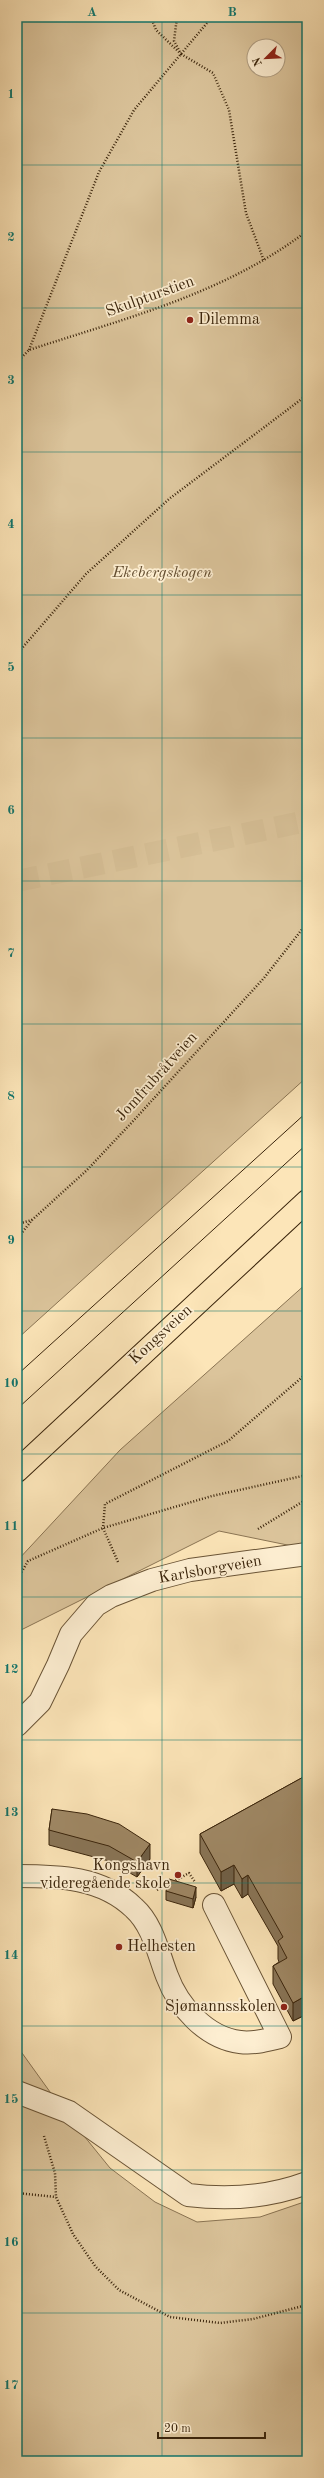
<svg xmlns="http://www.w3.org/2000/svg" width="324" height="2478" viewBox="0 0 324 2478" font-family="'Old Standard TT',serif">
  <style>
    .green { fill: #dbc49b; stroke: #8a7453; fill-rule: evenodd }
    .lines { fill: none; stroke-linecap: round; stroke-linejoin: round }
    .minor-tunnel { stroke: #d5be95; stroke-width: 22; stroke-dasharray: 22 11; stroke-linecap: butt }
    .minor-casing { stroke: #6a5436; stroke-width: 24 }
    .major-casing { stroke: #3a240b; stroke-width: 24 }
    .path { stroke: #3a240b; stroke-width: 2.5; stroke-dasharray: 1 2; stroke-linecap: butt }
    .minor { stroke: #fdeed1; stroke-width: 22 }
    .major { stroke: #fce5b8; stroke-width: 22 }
    .tram { stroke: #3a240b; stroke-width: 1 }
    .wall { fill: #897557; stroke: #3a240b }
    .shaded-wall { fill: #6f5f47; stroke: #3a240b }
    .building { fill: #9f8865; stroke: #3a240b }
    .grid { fill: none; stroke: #0f766e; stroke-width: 1; stroke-opacity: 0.55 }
    .poi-dot { fill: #8f2418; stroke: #fdeed1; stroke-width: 1.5 }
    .labels { text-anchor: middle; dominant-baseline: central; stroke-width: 3.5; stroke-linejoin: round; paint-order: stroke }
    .street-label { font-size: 16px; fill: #3a240b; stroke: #fdeed1 }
    .poi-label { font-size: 16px; fill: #3a240b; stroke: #fdeed1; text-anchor: start }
    .park-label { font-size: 16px; font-style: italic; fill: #624c2f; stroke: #fdeed1 }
    .neatline { fill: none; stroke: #0f766e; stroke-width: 1.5 }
    .grid-label { font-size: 13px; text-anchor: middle; font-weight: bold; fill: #0f766e }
  </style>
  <rect width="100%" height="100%" fill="#fce5b8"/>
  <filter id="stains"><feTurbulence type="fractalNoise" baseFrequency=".005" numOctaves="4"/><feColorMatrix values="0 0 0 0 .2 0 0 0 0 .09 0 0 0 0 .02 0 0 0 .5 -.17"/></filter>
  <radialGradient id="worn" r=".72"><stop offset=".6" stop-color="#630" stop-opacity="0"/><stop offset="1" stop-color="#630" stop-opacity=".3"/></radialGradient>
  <g class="green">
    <path d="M17 17H307V1077L17 1339ZM254 46H278V70H254Z"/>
    <path d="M307 1283V1549L219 1531 17 1632V1561L120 1450Z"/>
    <path d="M17 2046 63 2110 110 2168 155 2202 197 2222 260 2217 307 2201V2461H17Z"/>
  </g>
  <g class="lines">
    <path class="minor-tunnel" d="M17 881 307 821"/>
    <g class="minor-casing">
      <g id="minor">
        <path d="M17 1725 40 1702 58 1665 71 1634 96 1605 111 1596 152 1580 190 1570 307 1554"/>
        <path d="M17 1876C59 1876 102 1877 134 1908 153 1925 158 1953 167 1976 178 2006 206 2038 240 2042 254 2044 267 2040 280 2037L214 1905"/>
        <path d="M17 2092 69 2112 188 2195C228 2200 269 2197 307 2183"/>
      </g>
    </g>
    <g class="major-casing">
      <path id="major" d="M17 1471 307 1201"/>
    </g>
    <g class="path">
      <path d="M151 17 156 30 181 54 174 41 177 17"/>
      <path d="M181 54 213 73 229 110 246 213 264 261"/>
      <path d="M29 350 99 172 134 110 212 17"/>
      <path d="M17 362 29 350C126 318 224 294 307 231"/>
      <path d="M17 654 86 574 169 499 307 395"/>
      <path d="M17 1224 32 1220"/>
      <path d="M17 1239 32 1220 87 1170 135 1119 264 978 307 923"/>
      <path d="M258 1529 307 1499"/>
      <path d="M118 1562 103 1528 105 1504 228 1441 307 1373"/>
      <path d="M17 1580 28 1561 103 1528 212 1496 307 1475"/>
      <path d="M17 1801 18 1800"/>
      <path d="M173 1882 189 1873 195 1882"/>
      <path d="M157 1890 169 1884"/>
      <path d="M44 2136 55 2173 56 2197 73 2234 95 2266 119 2290 170 2317 220 2323 253 2319 307 2305"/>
      <path d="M17 2193 56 2197"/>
    </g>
    <use href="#minor" class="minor"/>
    <use href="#major" class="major"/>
    <g class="tram">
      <path d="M17 1375 307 1112"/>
      <path d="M17 1409 307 1144"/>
    </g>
  </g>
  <g class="wall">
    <path d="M307 1775V2014L293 2021 273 1984V1966L279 1962 278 1959V1946L248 1894 242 1898 234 1884 221 1891 200 1853V1834Z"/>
    <path d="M52 1809 150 1859 137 1877 109 1861 49 1845V1830Z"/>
    <path d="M166 1891 196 1897 193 1908 166 1900Z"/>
  </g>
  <g class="shaded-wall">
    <path d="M150 1844V1859L137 1877V1862Z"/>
    <path d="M234 1865V1884L221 1891V1872Z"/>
    <path d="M248 1875V1894L242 1898V1879Z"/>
    <path d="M196 1887V1897L193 1908V1899Z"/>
    <path d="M307 1995V2014L293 2021V2003Z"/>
  </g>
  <g class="building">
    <path d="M307 1775V1995L293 2003 273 1966 287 1958 278 1941 283 1937 248 1875 242 1879 234 1865 221 1872 200 1834Z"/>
    <path d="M52 1809 87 1814 119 1824 150 1844 137 1862 109 1846 49 1830Z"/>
    <path d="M169 1879 196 1887 193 1899 166 1891Z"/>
  </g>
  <path class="grid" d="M162 17V2461M17 165H307M17 308H307M17 452H307M17 595H307M17 738H307M17 881H307M17 1024H307M17 1167H307M17 1311H307M17 1454H307M17 1597H307M17 1740H307M17 1883H307M17 2026H307M17 2170H307M17 2313H307"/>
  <g class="poi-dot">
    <circle cx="190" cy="320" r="4"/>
    <circle cx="178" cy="1875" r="4"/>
    <circle cx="119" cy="1947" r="4"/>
    <circle cx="284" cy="2007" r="4"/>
  </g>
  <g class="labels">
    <g class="street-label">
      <text transform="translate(150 297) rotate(-20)">Skulpturstien</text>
      <text transform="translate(157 1077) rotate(-48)">Jomfrubråtveien</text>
      <text transform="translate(161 1335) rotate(-43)">Kongsveien</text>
      <text transform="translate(210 1570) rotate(-10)">Karlsborgveien</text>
    </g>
    <g class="poi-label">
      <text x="198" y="320">Dilemma</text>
      <text x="170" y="1866" text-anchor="end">Kongshavn<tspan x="170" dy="18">videregående skole</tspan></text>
      <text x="127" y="1947">Helhesten</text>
      <text x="276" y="2007" text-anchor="end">Sjømannsskolen</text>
    </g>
    <g class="park-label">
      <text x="162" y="573">Ekebergskogen</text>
    </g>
  </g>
  <rect width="324" height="2478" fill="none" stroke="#fce5b8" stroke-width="44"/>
  <g transform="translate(266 58) rotate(246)"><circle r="19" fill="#fdeed1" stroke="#af9d82"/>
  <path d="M0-3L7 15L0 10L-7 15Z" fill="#8f2418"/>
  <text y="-6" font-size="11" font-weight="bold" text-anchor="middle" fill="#3a240b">N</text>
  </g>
  <path d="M158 2432v6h107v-6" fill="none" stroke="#3a240b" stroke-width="2"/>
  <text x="164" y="2432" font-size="12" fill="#3a240b" stroke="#fdeed1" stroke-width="3" paint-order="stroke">20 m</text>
  <rect x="22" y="22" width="280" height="2434" class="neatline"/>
  <g class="grid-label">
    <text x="92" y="16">A</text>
    <text x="232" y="16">B</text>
    <text x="11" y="98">1</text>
    <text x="11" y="241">2</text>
    <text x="11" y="384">3</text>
    <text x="11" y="528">4</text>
    <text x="11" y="671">5</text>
    <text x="11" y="814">6</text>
    <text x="11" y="957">7</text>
    <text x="11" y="1100">8</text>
    <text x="11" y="1244">9</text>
    <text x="11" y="1387">10</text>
    <text x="11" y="1530">11</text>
    <text x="11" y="1673">12</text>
    <text x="11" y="1816">13</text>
    <text x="11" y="1959">14</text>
    <text x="11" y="2103">15</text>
    <text x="11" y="2246">16</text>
    <text x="11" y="2389">17</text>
  </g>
  <rect width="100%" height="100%" filter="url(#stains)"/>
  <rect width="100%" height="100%" fill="url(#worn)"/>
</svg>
